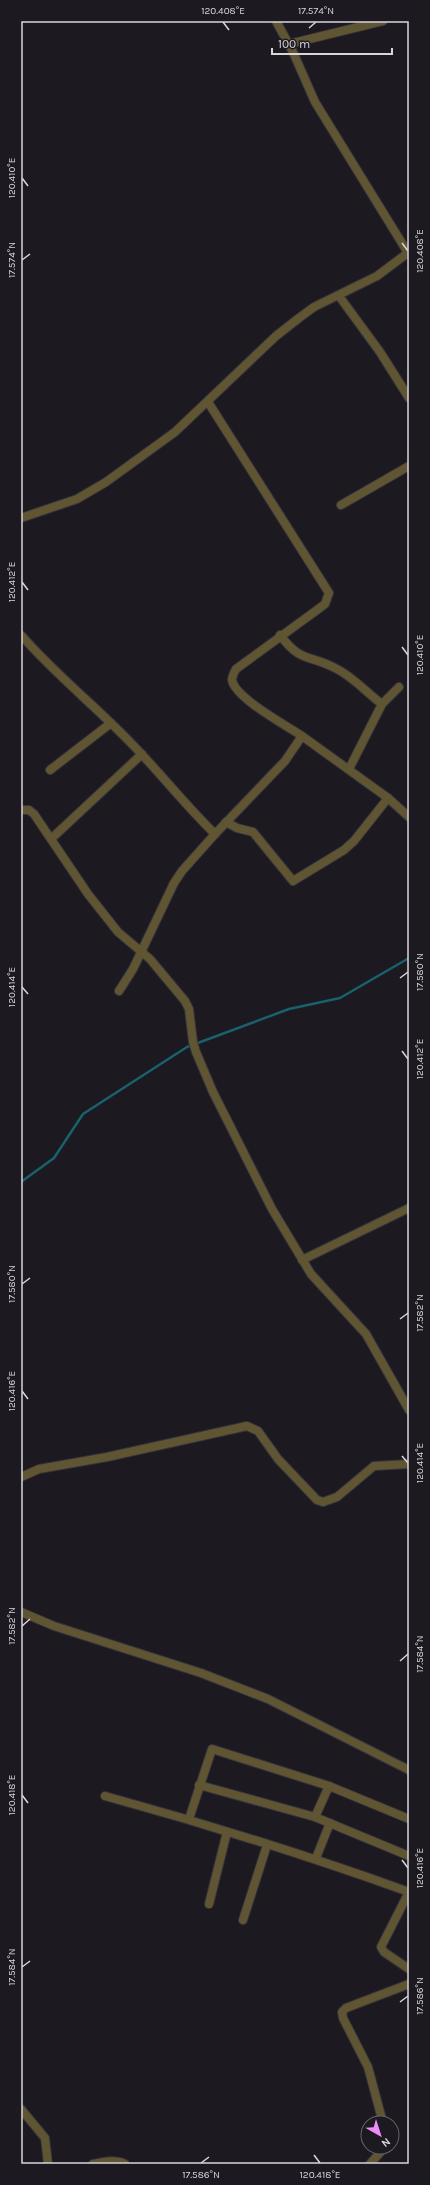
<svg xmlns="http://www.w3.org/2000/svg" width="430" height="2185" viewBox="0 0 430 2185" font-family="Karla,sans-serif">
  <style>
    .lines { fill: none; stroke-linecap: round; stroke-linejoin: round }
    .stream { stroke: #18616d; stroke-width: 2.5 }
    .street-casing { stroke: #36333b; stroke-width: 10 }
    .street { stroke: #605532; stroke-width: 8 }
    .ticks { fill: none; stroke: #d8d5db; stroke-width: 1.5 }
    .neatline { fill: none; stroke: #d8d5db; stroke-width: 1.5 }
    .ticks-label { font-size: 10px; text-anchor: middle; fill: #d8d5db }
  </style>
  <rect width="100%" height="100%" fill="#1c1921"/>
  <g class="lines">
    <path class="stream" d="M21 1182 54 1158 83 1114 187 1047 289 1009 340 998 409 958"/>
    <g class="street-casing">
      <g id="street">
        <path d="M276 21 293 52 315 102 408 253"/>
        <path d="M289 44 383 21"/>
        <path d="M339 296 380 352 409 398"/>
        <path d="M208 402 329 593 325 604 317 610 236 669C234 673 232 676 232 680 235 698 287 726 302 736L285 761 215 834"/>
        <path d="M341 505 409 466"/>
        <path d="M21 518 77 499 106 482 175 432 276 336 299 318 314 307 377 276 409 252"/>
        <path d="M21 635C54 673 93 704 128 740 158 770 184 804 215 834L182 871 174 883 133 969 119 991"/>
        <path d="M280 635C301 663 308 654 335 668 352 676 366 692 382 704L399 687"/>
        <path d="M302 736 388 798 409 817"/>
        <path d="M349 769 382 704"/>
        <path d="M50 770 111 723"/>
        <path d="M21 810H29L34 814 88 894 118 932 150 959 185 1001 189 1009 193 1042 196 1052 213 1092 272 1209 311 1274 366 1334 409 1410"/>
        <path d="M226 822 237 828 253 832 293 881 344 850 354 841 388 798"/>
        <path d="M51 839 142 754"/>
        <path d="M302 1260 409 1208"/>
        <path d="M21 1477 39 1469 107 1457 247 1426 258 1431 278 1459 317 1500 323 1502 337 1497 374 1466 409 1464"/>
        <path d="M21 1612 54 1626 201 1673 268 1699 409 1770"/>
        <path d="M199 1785 315 1817 409 1856"/>
        <path d="M105 1796C207 1824 309 1856 409 1892"/>
        <path d="M315 1817 329 1786"/>
        <path d="M189 1819 212 1749 329 1786 409 1819"/>
        <path d="M316 1858 330 1823"/>
        <path d="M409 1892 381 1947 384 1952 409 1969"/>
        <path d="M209 1904 227 1832"/>
        <path d="M243 1920 267 1845"/>
        <path d="M21 2109 45 2138 48 2164"/>
        <path d="M383 2123 368 2067 343 2018 342 2012 346 2008 409 1984"/>
        <path d="M93 2164C103 2162 115 2159 125 2164"/>
        <path d="M370 2164 385 2147"/>
      </g>
    </g>
    <use href="#street" class="street"/>
  </g>
  <path class="ticks" d="M223 22 229 30M309 28 316 22M22 178 28 186M402 243 408 251M22 260 30 254M22 582 28 590M402 647 408 655M400 978 408 972M22 987 28 994M402 1051 408 1059M22 1284 30 1278M400 1319 408 1313M22 1391 28 1399M402 1456 408 1463M22 1626 30 1619M400 1661 408 1654M22 1795 28 1803M402 1860 408 1868M22 1967 30 1961M400 2002 408 1996M314 2155 320 2163M201 2163 209 2157"/>
  <rect width="430" height="2185" fill="none" stroke="#1c1921" stroke-width="44"/>
  <g transform="translate(380 2135) rotate(141)"><circle r="19" fill="#1c1921" stroke="#67646b"/>
  <path d="M0-3L7 15L0 10L-7 15Z" fill="#ed8cf9"/>
  <text y="-6" font-size="11" font-weight="bold" text-anchor="middle" fill="#d8d5db">N</text>
  </g>
  <path d="M272 48v6h120v-6" fill="none" stroke="#d8d5db" stroke-width="2"/>
  <text x="278" y="48" font-size="12" fill="#d8d5db" stroke="#1c1921" stroke-width="3" paint-order="stroke">100 m</text>
  <rect x="22" y="22" width="386" height="2141" class="neatline"/>
  <g class="ticks-label">
    <text x="223" y="14">120.408°E</text>
    <text x="316" y="14">17.574°N</text>
    <text transform="translate(11 178) rotate(-90)" y="4">120.410°E</text>
    <text transform="translate(419 251) rotate(-90)" y="4">120.408°E</text>
    <text transform="translate(11 260) rotate(-90)" y="4">17.574°N</text>
    <text transform="translate(11 582) rotate(-90)" y="4">120.412°E</text>
    <text transform="translate(419 655) rotate(-90)" y="4">120.410°E</text>
    <text transform="translate(419 972) rotate(-90)" y="4">17.580°N</text>
    <text transform="translate(11 987) rotate(-90)" y="4">120.414°E</text>
    <text transform="translate(419 1059) rotate(-90)" y="4">120.412°E</text>
    <text transform="translate(11 1284) rotate(-90)" y="4">17.580°N</text>
    <text transform="translate(419 1313) rotate(-90)" y="4">17.582°N</text>
    <text transform="translate(11 1391) rotate(-90)" y="4">120.416°E</text>
    <text transform="translate(419 1463) rotate(-90)" y="4">120.414°E</text>
    <text transform="translate(11 1626) rotate(-90)" y="4">17.582°N</text>
    <text transform="translate(419 1654) rotate(-90)" y="4">17.584°N</text>
    <text transform="translate(11 1795) rotate(-90)" y="4">120.418°E</text>
    <text transform="translate(419 1868) rotate(-90)" y="4">120.416°E</text>
    <text transform="translate(11 1967) rotate(-90)" y="4">17.584°N</text>
    <text transform="translate(419 1996) rotate(-90)" y="4">17.586°N</text>
    <text x="201" y="2178">17.586°N</text>
    <text x="320" y="2178">120.418°E</text>
  </g>
</svg>
